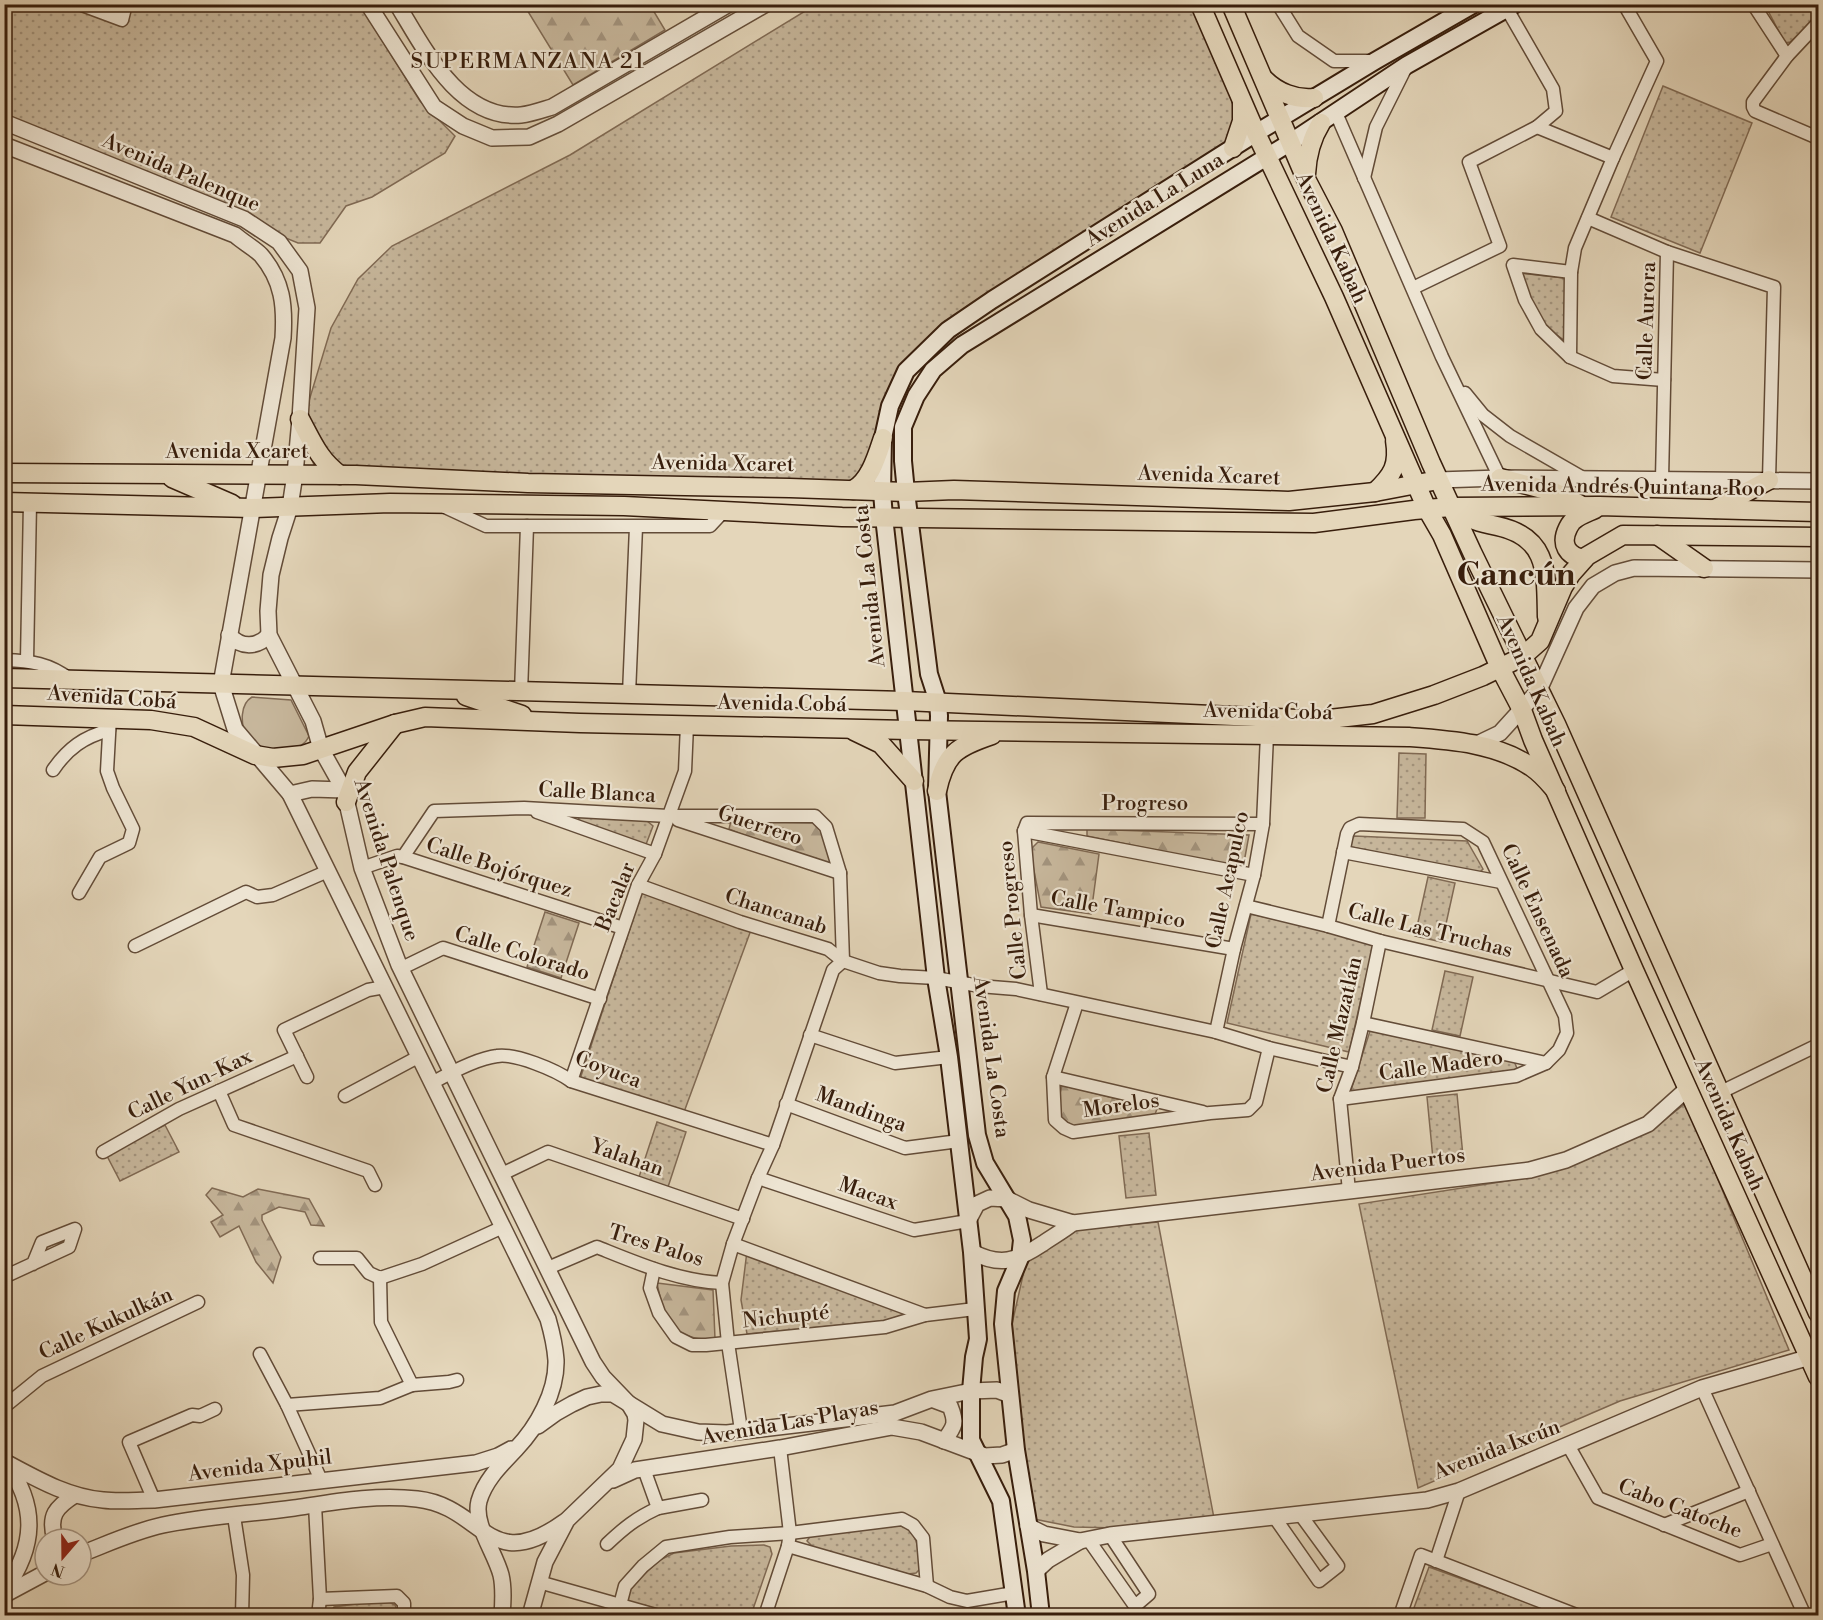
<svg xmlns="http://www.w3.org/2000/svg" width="1823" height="1620" viewBox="0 0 1823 1620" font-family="'Libre Bodoni',serif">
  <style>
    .grass { fill: #c7b79c; stroke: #806a54; stroke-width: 1.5 }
    .forest { fill: url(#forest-firs); stroke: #806a54; stroke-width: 1.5 }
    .park { fill: url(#park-dots); stroke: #806a54; stroke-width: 1.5 }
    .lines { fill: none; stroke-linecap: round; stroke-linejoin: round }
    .minor-casing { stroke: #634c38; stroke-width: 15 }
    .tertiary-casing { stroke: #634c38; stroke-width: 18 }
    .secondary-casing { stroke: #381e0c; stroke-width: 20 }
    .primary-casing { stroke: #381e0c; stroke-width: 21 }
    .minor { stroke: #ede4d2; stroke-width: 12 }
    .tertiary { stroke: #ede4d2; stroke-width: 15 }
    .secondary { stroke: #ede4d2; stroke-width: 16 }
    .primary { stroke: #e4d6ba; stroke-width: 18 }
    .labels { text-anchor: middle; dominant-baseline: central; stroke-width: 4.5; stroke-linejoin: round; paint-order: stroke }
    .street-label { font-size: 21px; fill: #381e0c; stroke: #ede4d2 }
    .neighbourhood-label { font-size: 22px; letter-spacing: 1.5px; fill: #381e0c; stroke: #ede4d2 }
    .town-label { font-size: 33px; font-weight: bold; fill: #381e0c; stroke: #ede4d2 }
  </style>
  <defs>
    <pattern id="forest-firs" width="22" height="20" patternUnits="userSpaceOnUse" patternTransform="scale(1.5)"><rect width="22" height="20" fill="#c7b79c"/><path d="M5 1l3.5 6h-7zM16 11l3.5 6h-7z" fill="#a3947e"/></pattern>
    <pattern id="park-dots" width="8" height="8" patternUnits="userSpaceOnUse" patternTransform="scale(1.5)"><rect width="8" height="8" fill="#c7b79c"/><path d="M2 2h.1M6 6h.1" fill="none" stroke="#a3947e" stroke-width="1.8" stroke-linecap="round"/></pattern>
  </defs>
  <rect width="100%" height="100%" fill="#e4d6ba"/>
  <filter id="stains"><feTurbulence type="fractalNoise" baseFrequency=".00333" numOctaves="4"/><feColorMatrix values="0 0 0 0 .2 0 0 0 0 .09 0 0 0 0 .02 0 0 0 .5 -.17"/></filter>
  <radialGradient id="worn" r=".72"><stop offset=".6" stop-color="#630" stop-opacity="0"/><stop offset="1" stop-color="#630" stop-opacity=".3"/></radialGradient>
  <path class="grass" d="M252 697 291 700 309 736C305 745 300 746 291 748 285 749 277 752 272 751 264 749 251 742 247 736 240 724 240 704 252 697Z"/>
  <g class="forest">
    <path d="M524 5H650L665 30 573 85Z"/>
    <path d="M731 821 818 823 825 832 833 862 826 863 741 834 729 829Z"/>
    <path d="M1087 829 1249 835 1243 868 1087 836Z"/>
    <path d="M1038 842 1099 854 1091 914 1041 907 1030 850Z"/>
    <path d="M545 912 579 923 561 978 527 967Z"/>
    <path d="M1062 1085 1157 1109 1155 1114 1082 1128 1072 1125 1060 1117 1059 1098Z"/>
    <path d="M212 1188 243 1197 258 1189 309 1199 324 1226 311 1225 305 1212 279 1207 262 1215V1220L281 1257 273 1283 256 1262 239 1226 220 1237 211 1222 223 1215 206 1195Z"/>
    <path d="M657 1283 713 1290 715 1339C673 1341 664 1320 657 1283Z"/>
  </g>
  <g class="park">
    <path d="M4 5H360L420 101 455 136 445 153 372 197 346 206 320 243H298L5 123Z"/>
    <path d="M815 5H1194L1228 78 1235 116 1230 140 928 338 908 364 875 450 850 486 316 469 308 451 302 424 331 328 358 279 392 246 570 155Z"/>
    <path d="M1765 5H1818V18L1790 42 1785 43Z"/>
    <path d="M1663 86 1752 123 1700 253 1611 217Z"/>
    <path d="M1519 273 1565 278 1564 340 1548 329 1531 303Z"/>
    <path d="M1399 753 1426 754 1425 818H1397Z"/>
    <path d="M579 816 647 821 653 826 645 847 578 824Z"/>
    <path d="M1354 836 1467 841 1483 869 1478 874 1347 846Z"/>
    <path d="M1428 877 1455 883 1442 942 1415 936Z"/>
    <path d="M642 892 751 930 684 1112 580 1079Z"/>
    <path d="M1251 914 1374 942 1349 1052 1227 1023Z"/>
    <path d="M1445 971 1473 977 1460 1036 1432 1030Z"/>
    <path d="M1370 1031 1514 1061 1518 1071 1350 1093Z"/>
    <path d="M1457 1094 1463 1156 1433 1159 1427 1097Z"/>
    <path d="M1686 1103 1789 1350 1620 1401 1418 1488 1359 1204 1532 1177 1650 1131Z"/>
    <path d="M657 1122 686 1132 668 1187 639 1177Z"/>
    <path d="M165 1125 179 1152 120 1181 106 1154Z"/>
    <path d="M1149 1133 1156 1195 1126 1198 1119 1136Z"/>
    <path d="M1158 1222 1214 1518 1118 1528 1074 1527 1029 1518 1012 1324 1026 1262 1074 1230Z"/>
    <path d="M747 1251 914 1314 883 1321 747 1334 741 1300Z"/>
    <path d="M900 1525C920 1532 918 1551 920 1569L916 1573 908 1574 822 1550 813 1547 807 1541 811 1535Z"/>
    <path d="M764 1545 770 1547 772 1554 751 1615H676L627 1602 629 1588 660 1560 674 1553 731 1546Z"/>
    <path d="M1429 1567 1561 1615 1411 1616Z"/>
    <path d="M385 1600 395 1605 399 1616H328L334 1607Z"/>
  </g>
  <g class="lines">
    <g class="minor-casing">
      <g id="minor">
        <path d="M79 4 122 20 126 4"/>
        <path d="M1278 4 1298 36 1334 61H1374"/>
        <path d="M1753 4 1787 56"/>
        <path d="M1507 9 1553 89 1556 111 1537 127 1613 158 1657 61 1624 4"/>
        <path d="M1818 23 1787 56 1753 102V107L1755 111 1818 138"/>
        <path d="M1336 113 1442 357 1500 478"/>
        <path d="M1364 178 1376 127 1407 65"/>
        <path d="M1588 218 1667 252 1774 287 1769 480"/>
        <path d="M1571 272 1513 265 1525 300 1541 329 1570 357 1613 376 1664 380"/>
        <path d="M1413 288 1500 246 1469 162 1537 127"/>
        <path d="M1570 357 1571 272 1575 248 1613 158"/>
        <path d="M1465 393 1483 415 1510 436 1583 478"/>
        <path d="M1662 479 1667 252"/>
        <path d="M445 507 486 526H710L724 511"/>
        <path d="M4 660C31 661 49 663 71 680"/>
        <path d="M27 660 30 503"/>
        <path d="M521 692 527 526"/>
        <path d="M629 694 636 527"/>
        <path d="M53 770C68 748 84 737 109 730"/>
        <path d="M537 812 655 854"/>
        <path d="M678 820 840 873"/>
        <path d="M1024 831 1254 875"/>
        <path d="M1343 852 1501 882"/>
        <path d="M403 857 434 811 524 808 668 816H815L826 827 840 873 843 961 833 970 773 1145 758 1178 733 1244 722 1283 728 1343 741 1430"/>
        <path d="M362 868 397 856 403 857 623 928"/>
        <path d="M638 885 740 922 828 949 843 961 879 973 900 976 936 978 979 986 1016 989 1216 1032 1269 1048 1352 1067"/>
        <path d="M79 893 100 857 129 843 133 829 113 788 107 771 110 717"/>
        <path d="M1246 906 1328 926 1380 941 1597 992 1634 970"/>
        <path d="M1031 915 1234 949"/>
        <path d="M1328 926 1347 834 1350 828 1359 824 1463 829 1483 842 1565 1016 1567 1033 1559 1050 1546 1063 1516 1076 1340 1099"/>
        <path d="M135 946 246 892 257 897 273 895 328 871"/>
        <path d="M399 965 406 966 443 948 600 999"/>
        <path d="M1041 994 1031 915 1024 831 1027 823 1263 824"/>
        <path d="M1077 1003 1053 1077 1055 1120 1064 1128 1073 1132 1210 1113 1248 1110 1256 1102 1269 1048"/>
        <path d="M1363 1023 1546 1063"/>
        <path d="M1216 1032 1234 949 1254 875 1263 824 1267 735"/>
        <path d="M810 1035 895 1063 949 1057"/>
        <path d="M307 1077 284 1030 368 990 385 987"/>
        <path d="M1053 1077 1203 1112"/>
        <path d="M571 1081 638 885 655 854 685 771 687 725"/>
        <path d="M432 1083C448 1074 479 1058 497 1056 515 1053 556 1070 571 1081L773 1145"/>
        <path d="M219 1091 234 1125 368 1171 375 1185"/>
        <path d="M1719 1093 1818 1045"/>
        <path d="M345 1096 418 1057"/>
        <path d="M786 1104 905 1148 959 1141"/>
        <path d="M103 1152 179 1109 297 1056"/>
        <path d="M502 1174 548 1152 743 1219"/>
        <path d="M758 1178 914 1230 968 1221"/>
        <path d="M1349 1191 1340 1099 1352 1067 1363 1023 1380 941"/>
        <path d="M733 1244 925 1315"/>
        <path d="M320 1258H357L369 1273 380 1278 422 1264 503 1227"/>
        <path d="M548 1268 597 1247C637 1263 678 1281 722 1283"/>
        <path d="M654 1269 650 1288 659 1313 666 1323 676 1337 692 1345H706L885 1327 925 1315 975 1309"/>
        <path d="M4 1277 69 1247 75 1229 42 1242 33 1264"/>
        <path d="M380 1278 381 1322 412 1385 449 1382 457 1380"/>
        <path d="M260 1354 287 1405 321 1480"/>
        <path d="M1702 1388 1805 1616"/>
        <path d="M287 1405 380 1398 412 1385"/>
        <path d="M4 1407 42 1376 198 1302"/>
        <path d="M1568 1445 1598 1498 1740 1555 1772 1544"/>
        <path d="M154 1500 129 1442 192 1415 200 1416 215 1409"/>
        <path d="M315 1505 320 1599 318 1616"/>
        <path d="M658 1508 702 1500"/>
        <path d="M234 1516 243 1575 242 1616"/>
        <path d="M1275 1518 1319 1581 1338 1566 1300 1514"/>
        <path d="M1664 1525 1749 1491"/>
        <path d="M1088 1539 1135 1606 1149 1594 1110 1535"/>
        <path d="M607 1544C624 1528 636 1518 658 1508L644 1469"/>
        <path d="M788 1546 927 1586 950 1597 967 1601 1014 1593"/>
        <path d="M1436 1561 1459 1491"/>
        <path d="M539 1582 659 1616"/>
        <path d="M320 1599 397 1596 404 1603V1616"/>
        <path d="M620 1605 625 1586 643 1566 666 1547 730 1537 790 1533 902 1519 913 1525 923 1538 927 1586"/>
        <path d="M765 1616 788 1546 790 1533 780 1448"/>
        <path d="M1400 1616 1421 1555 1579 1616"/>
      </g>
    </g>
    <g class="tertiary-casing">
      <g id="tertiary">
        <path d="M368 4 434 107 463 126 492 138 529 137 558 124 766 4"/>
        <path d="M397 4C424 48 459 120 521 115 531 114 542 110 552 107L729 4"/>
        <path d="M4 122 244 219 279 242 300 271 307 308 300 419 295 474 290 507 280 538 271 575 268 611 269 635 313 721 321 749 344 790 362 868 399 965 593 1362 603 1377 629 1404 635 1414 636 1420 634 1439 620 1469 567 1520 545 1562 530 1616"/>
        <path d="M4 145 235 235C243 242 254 248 261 255 283 281 285 306 283 338L221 684 235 729 290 794 548 1319C552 1333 555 1346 556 1360 557 1392 537 1427 516 1449 501 1465 485 1480 479 1501 473 1524 495 1552 501 1575 504 1588 503 1602 502 1616"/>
        <path d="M1438 480 1500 478 1818 481"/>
        <path d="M229 635C241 648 257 648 269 635"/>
        <path d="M1477 744 1500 733 1539 690 1576 608 1593 586 1615 573 1634 568 1818 570"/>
        <path d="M290 794 312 789 344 790"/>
        <path d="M968 1221 977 1204 990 1198 1007 1199 1029 1210 1073 1223 1530 1170 1566 1160 1648 1124 1687 1089"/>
        <path d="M972 1252C1001 1267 1016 1261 1042 1244 1052 1237 1063 1231 1073 1223"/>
        <path d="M934 1400 950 1406C957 1423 955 1426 944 1441"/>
        <path d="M538 1426 556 1413 572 1404 587 1397 601 1394H613L662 1424 698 1432 727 1433 895 1413 932 1399 971 1391 997 1390 1010 1395"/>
        <path d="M7 1463C37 1479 68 1497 103 1500 120 1502 137 1500 154 1500L476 1463 498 1456 511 1449"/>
        <path d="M613 1480 635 1470 780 1448 892 1427 921 1432 985 1456 1002 1455 1016 1450"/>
        <path d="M1028 1526 1044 1534 1080 1541"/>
        <path d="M55 1539C48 1516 56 1507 75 1495"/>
        <path d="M81 1554C107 1544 135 1531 163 1525 206 1516 251 1514 294 1508 334 1502 376 1494 417 1499 483 1506 488 1577 564 1522"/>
        <path d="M1036 1571 1048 1560 1080 1541 1110 1535 1427 1500 1459 1491 1702 1388 1810 1357"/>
        <path d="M4 1591C36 1546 38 1506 5 1461"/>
        <path d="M4 1595 45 1573"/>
      </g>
    </g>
    <g class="secondary-casing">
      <g id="secondary">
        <path d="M1017 1616 1001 1501 971 1440V1391L974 1357 978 1339 972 1252 949 1057 936 978 884 517 882 492 883 438 890 406 906 371 948 330 992 300 1256 133 1375 61 1474 4"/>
        <path d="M1041 1616 1036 1571 1016 1450 1003 1324 1006 1291 1020 1258 1022 1240 1017 1216 985 1163 977 1135 937 791 939 716 938 702 929 674 906 492 903 461V427L916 396 933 370 962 345 1291 142 1407 65 1515 4"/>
      </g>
    </g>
    <g class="primary-casing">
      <g id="primary">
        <path d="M1200 4 1256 133 1334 297 1427 509 1442 535 1500 668 1522 710 1533 740 1634 970 1818 1377"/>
        <path d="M1231 4 1306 179 1333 231 1431 463 1472 552 1556 724 1818 1313"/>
        <path d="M1265 80C1277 92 1296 100 1314 98"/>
        <path d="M1233 148 1242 121V103"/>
        <path d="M1306 174C1307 155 1311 139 1321 123"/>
        <path d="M300 419C312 441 319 460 340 475"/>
        <path d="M4 473 356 475 528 483 790 488 906 492 954 490 1289 501 1375 492 1438 480"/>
        <path d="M172 478 232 504"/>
        <path d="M1500 478 1554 492 1579 504"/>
        <path d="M853 490C870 481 877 456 883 438"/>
        <path d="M1375 492C1393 475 1399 465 1395 440"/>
        <path d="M4 502 252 508 390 503 624 506 842 517 1314 523 1414 510 1451 507 1599 506 1818 512"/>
        <path d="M1454 509C1466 519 1482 523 1497 526 1549 537 1546 573 1547 617"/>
        <path d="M1715 509 1769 480"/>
        <path d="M1657 535 1704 568"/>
        <path d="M1584 559C1567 556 1560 544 1568 528 1569 526 1572 521 1574 520 1579 515 1589 512 1595 509"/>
        <path d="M4 678 905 701 1321 720 1373 714 1434 695 1483 676 1522 657 1540 641 1563 587 1571 574 1587 556 1623 535 1818 537"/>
        <path d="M466 696 522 715"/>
        <path d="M4 715 151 720 194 727 255 755 273 758 303 755 395 724 425 717 580 723 909 730 1409 737C1451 740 1497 743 1533 768 1542 774 1549 783 1556 791"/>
        <path d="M854 731 881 744 914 781"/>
        <path d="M937 791C945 753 957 747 992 735"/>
        <path d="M346 802 357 772 395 724"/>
      </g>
    </g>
    <use href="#minor" class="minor"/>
    <use href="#tertiary" class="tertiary"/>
    <use href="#secondary" class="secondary"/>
    <use href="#primary" class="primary"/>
  </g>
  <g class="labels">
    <g class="street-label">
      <text transform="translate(181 173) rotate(23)">Avenida Palenque</text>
      <text transform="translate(1155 200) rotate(-32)">Avenida La Luna</text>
      <text transform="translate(1331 238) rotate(65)">Avenida Kabah</text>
      <text transform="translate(1647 321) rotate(-88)">Calle Aurora</text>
      <text x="237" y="452">Avenida Xcaret</text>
      <text transform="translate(723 464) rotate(1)">Avenida Xcaret</text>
      <text transform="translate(1209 476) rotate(2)">Avenida Xcaret</text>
      <text transform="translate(1623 487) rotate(1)">Avenida Andrés Quintana Roo</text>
      <text transform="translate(870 586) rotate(-96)">Avenida La Costa</text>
      <text transform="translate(1531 681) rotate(66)">Avenida Kabah</text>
      <text transform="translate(112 698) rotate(4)">Avenida Cobá</text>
      <text transform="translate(782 704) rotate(1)">Avenida Cobá</text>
      <text transform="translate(1268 712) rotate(1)">Avenida Cobá</text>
      <text transform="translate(597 793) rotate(3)">Calle Blanca</text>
      <text x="1145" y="804">Progreso</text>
      <text transform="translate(760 826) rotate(18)">Guerrero</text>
      <text transform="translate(386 860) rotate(72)">Avenida Palenque</text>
      <text transform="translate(499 868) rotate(18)">Calle Bojórquez</text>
      <text transform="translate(1228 880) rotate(-78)">Calle Acapulco</text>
      <text transform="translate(616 897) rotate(-68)">Bacalar</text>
      <text transform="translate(1013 910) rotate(-96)">Calle Progreso</text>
      <text transform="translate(1118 910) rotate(10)">Calle Tampico</text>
      <text transform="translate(1537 911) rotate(65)">Calle Ensenada</text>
      <text transform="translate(776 912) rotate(18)">Chancanab</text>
      <text transform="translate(1430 931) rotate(14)">Calle Las Truchas</text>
      <text transform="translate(522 954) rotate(17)">Calle Colorado</text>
      <text transform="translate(1340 1025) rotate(-77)">Calle Mazatlán</text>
      <text transform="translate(991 1057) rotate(82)">Avenida La Costa</text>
      <text transform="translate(1441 1066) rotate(-8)">Calle Madero</text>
      <text transform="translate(608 1070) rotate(21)">Coyuca</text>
      <text transform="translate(190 1085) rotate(-26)">Calle Yun-Kax</text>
      <text transform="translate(1121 1106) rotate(-8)">Morelos</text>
      <text transform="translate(861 1110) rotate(20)">Mandinga</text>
      <text transform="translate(1729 1125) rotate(66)">Avenida Kabah</text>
      <text transform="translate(627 1158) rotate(19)">Yalahan</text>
      <text transform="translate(1388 1165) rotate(-7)">Avenida Puertos</text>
      <text transform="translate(868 1194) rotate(19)">Macax</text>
      <text transform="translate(656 1246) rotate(17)">Tres Palos</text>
      <text transform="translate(786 1317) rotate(-6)">Nichupté</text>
      <text transform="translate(106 1324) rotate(-25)">Calle Kukulkán</text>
      <text transform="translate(790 1423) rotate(-10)">Avenida Las Playas</text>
      <text transform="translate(1497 1450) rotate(-21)">Avenida Ixcún</text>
      <text transform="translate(260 1466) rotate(-7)">Avenida Xpuhil</text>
      <text transform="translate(1680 1509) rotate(21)">Cabo Catoche</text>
    </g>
    <g class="neighbourhood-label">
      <text x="528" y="61">SUPERMANZANA 21</text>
    </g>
    <g class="town-label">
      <text x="1516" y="575">Cancún</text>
    </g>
  </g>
  <rect width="1823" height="1620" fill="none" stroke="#e4d6ba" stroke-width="24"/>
  <rect x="6" y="6" width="1811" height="1608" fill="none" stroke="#381e0c" stroke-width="3"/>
  <rect x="12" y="12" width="1799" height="1596" fill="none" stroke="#381e0c" stroke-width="1.5"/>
  <g transform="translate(63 1557) rotate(200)"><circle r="28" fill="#ede4d2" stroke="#a59583" stroke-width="1.5"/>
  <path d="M0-4.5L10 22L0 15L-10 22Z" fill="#8f2418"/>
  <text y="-9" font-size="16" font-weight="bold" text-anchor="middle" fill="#381e0c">N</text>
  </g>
  <rect width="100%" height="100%" filter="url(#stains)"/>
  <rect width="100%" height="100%" fill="url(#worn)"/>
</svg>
